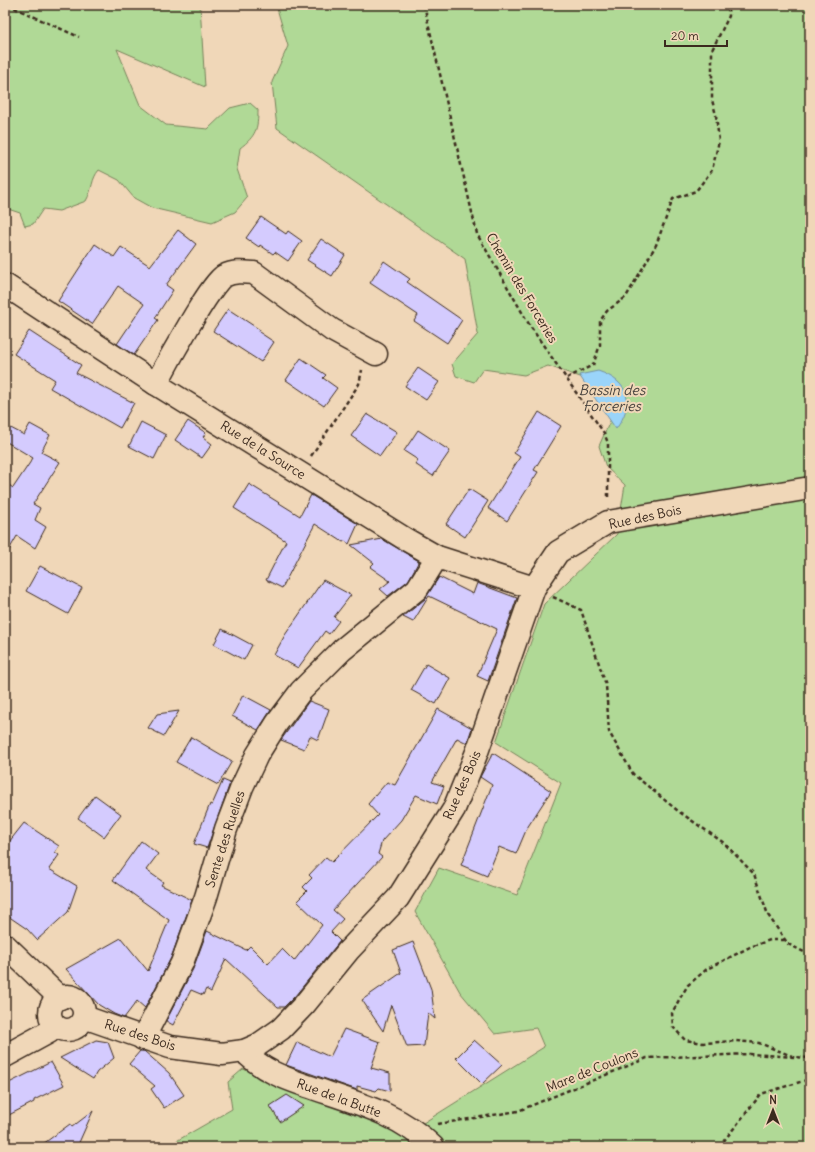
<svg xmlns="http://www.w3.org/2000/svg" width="815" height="1152" viewBox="0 0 815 1152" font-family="Delius,sans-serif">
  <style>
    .green { fill: #b0d996; stroke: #76825a }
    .water { fill: #9ad4fa; stroke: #7490a2 }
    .building { fill: #d4cbfe; stroke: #3b2a1e }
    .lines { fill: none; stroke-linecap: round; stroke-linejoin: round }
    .street-casing { stroke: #3b2a1e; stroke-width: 25 }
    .secondary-casing { stroke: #3b2a1e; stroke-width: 25 }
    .path { stroke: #3b2a1e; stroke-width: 2.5; stroke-dasharray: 4 3; stroke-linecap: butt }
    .street { stroke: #f0d7b8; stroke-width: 22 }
    .secondary { stroke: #f0d7b8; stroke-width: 22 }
    .labels { text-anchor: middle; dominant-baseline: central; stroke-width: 4; stroke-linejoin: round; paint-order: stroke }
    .street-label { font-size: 13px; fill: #3b2a1e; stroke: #f0d7b8 }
    .water-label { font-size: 14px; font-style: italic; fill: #49443f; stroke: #f0d7b8 }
  </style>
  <rect width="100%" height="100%" fill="#f0d7b8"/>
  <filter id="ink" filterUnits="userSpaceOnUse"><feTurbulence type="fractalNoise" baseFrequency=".025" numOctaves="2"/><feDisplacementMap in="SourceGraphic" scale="8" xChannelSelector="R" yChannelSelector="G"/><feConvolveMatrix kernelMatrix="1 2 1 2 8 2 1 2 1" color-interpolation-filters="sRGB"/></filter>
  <g filter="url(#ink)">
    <g class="green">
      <path d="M5 5H200L205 87 117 49 140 105 166 125 208 129 230 108 250 103 258 110C258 129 256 136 240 148L237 169 247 198 235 212 212 222 152 208 134 198 119 180 99 170C91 179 93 189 86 201L59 211 43 209 33 224 25 226 20 213 5 208Z"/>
      <path d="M276 5H810V1147H166L232 1109 228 1082 243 1069 290 1086 404 1135 544 1047 536 1028 495 1034 460 992 415 912 439 868 517 895 561 783 496 742 544 604 617 534 625 485 606 467 599 446 618 403 604 385 548 366 524 375 483 369 474 382 456 376 452 364 478 334 465 259 277 128 272 82 288 46Z"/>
    </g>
    <path class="water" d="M598 371C630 382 635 403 616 429L579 375Z"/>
    <g class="building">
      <path d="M261 217 286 234 288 231 302 241 288 261 275 252 273 254 260 245 259 247 246 238Z"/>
      <path d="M178 230 196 244 166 285 173 290 155 318 158 320 134 355 117 344 144 304 118 286 92 324 58 301 95 244 114 257 121 247 150 266Z"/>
      <path d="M321 239 345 255 332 276 307 260Z"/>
      <path d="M384 261 410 279 407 282 462 320 447 343 414 321 418 315 370 283Z"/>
      <path d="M228 309 260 330 259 332 274 342 261 362 213 331Z"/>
      <path d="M29 331 81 365 76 373 134 403 120 428 50 388 55 380 14 354Z"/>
      <path d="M301 358 326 375 323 378 337 388 324 406 286 380Z"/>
      <path d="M418 368 439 382 426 400 405 386Z"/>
      <path d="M539 412 561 426 534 470 538 472 507 521 488 508 520 457 514 453Z"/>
      <path d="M367 414 397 432 380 456 351 436Z"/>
      <path d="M188 421 206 433 203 437 212 444 202 458 175 440Z"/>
      <path d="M141 422 166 435 154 459 129 446Z"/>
      <path d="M30 424 50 435 41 452 60 462 33 504 40 508 35 520 46 527 35 548 17 536 5 557V482L13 488 33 458 5 441V425L24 435Z"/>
      <path d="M418 430 450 451 433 476 415 464 418 460 404 451Z"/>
      <path d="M249 484 300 516 311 495 358 524 349 544 345 541 343 542 315 524 282 588 266 580 286 541 234 508Z"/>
      <path d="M469 489 488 501 465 537 446 524Z"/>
      <path d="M382 539 419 561 408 581 388 596 380 589 390 581 370 567 374 563 351 545Z"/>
      <path d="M40 566 82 588 68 614 26 591Z"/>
      <path d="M439 577 473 594 477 583 517 598 488 681 477 676 497 629 429 596 413 622 403 617 425 599Z"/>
      <path d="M323 580 351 595 334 617 339 621 329 634 325 631 298 668 274 655 285 635Z"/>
      <path d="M222 629 252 645 244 660 214 644Z"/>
      <path d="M426 664 450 678 436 704 411 690Z"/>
      <path d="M243 695 271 710 258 730 232 716Z"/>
      <path d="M309 701 329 709 318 740 310 736 304 749 281 740Z"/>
      <path d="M438 709 472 728 467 743 457 738 432 782 444 786 437 804 416 795 401 820 382 841 378 854 382 857 333 910 343 919 331 932 340 941 295 996 284 1007H278L226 959 211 992 206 989 203 995 191 990 173 1025 166 1021 193 969 207 931 246 950 250 946 268 964 282 949 294 961 322 925 297 901 307 891 303 887 312 878 309 875 326 857 332 862 378 815 368 804 387 782 395 785Z"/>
      <path d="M179 711 164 736 148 728 157 714Z"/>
      <path d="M191 737 232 761 218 785 176 762Z"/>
      <path d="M493 753 551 791 527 828 516 854 499 847 487 876 461 865 492 785 480 777Z"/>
      <path d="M223 780 230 783 207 848 194 844 210 804 212 805Z"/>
      <path d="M95 795 121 814 104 837 78 818Z"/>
      <path d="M24 823 59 846 55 852 59 855 49 869 77 886 68 912 37 940 27 929 5 914V847Z"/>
      <path d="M141 841 158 854 146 870 163 882 161 885 192 900 171 958 145 1008 137 1001 124 1018 114 1014 99 1005 66 969 121 938 148 971 169 920 113 880Z"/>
      <path d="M413 942 431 989 435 1019 428 1013 424 1046 407 1047 391 1005 383 1031 362 1000 401 973 393 950Z"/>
      <path d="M344 1029 380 1042 371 1068 390 1073V1091L379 1088 376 1091 357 1086V1090L286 1065 297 1042 330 1057Z"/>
      <path d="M96 1040 108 1042 114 1058 97 1072 93 1079 60 1058Z"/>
      <path d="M474 1040 502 1065 482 1084 456 1058Z"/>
      <path d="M140 1051H144L169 1073 184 1095 164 1108 151 1089 155 1086 129 1064Z"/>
      <path d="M51 1062 64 1085 34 1100V1102L5 1117V1085Z"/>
      <path d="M287 1095 304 1106 280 1122 270 1106Z"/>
      <path d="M93 1111 77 1147H39L70 1124 72 1127Z"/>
    </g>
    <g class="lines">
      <g class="street-casing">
        <g id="street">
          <path d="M5 285 156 384 407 540 437 557 534 588"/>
          <path d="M156 384C165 367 212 281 224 276 234 271 243 272 254 273L332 330 376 354"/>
          <path d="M5 945 60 998"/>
          <path d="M143 1039 182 963 206 897 226 829 242 787 257 755 277 723 301 691 342 650 417 589 437 557"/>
          <path d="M244 1051C261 1070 284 1078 307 1086 350 1101 400 1113 433 1147"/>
        </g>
      </g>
      <g class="secondary-casing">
        <g id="secondary">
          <circle cx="67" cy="1013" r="17"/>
          <path d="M84 1017 170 1047 222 1054 244 1051 258 1045 281 1029 304 1005 348 951 398 898 454 809 477 752 534 588 558 552 608 522 810 488"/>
          <path d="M5 1056 49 1032 55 1025"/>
        </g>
      </g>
      <g class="path">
        <path d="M8 5 79 37"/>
        <path d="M424 5 477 234 530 326 604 433 608 443V500"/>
        <path d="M567 378 593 365 600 345V321L607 311 626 297 656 245 673 199 696 191 712 170 719 141 716 115 712 100V50L729 16 728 5"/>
        <path d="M311 456 359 384 362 370"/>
        <path d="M553 597 581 610 606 685 609 732 633 774 678 811 724 843 754 874 768 915 788 944 810 955"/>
        <path d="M784 940H770L750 947 707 969 688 985 680 998 672 1013 673 1027 685 1040 703 1043 736 1041 759 1043 792 1056"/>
        <path d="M438 1124 518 1111 647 1058 750 1054 810 1058"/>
        <path d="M719 1147 761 1094 810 1079"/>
      </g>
      <use href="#street" class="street"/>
      <use href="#secondary" class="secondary"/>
    </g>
  </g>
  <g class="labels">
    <g class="street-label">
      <text transform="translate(522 288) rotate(59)">Chemin des Forceries</text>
      <text transform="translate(263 450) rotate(32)">Rue de la Source</text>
      <text transform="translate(645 517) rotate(-12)">Rue des Bois</text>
      <text transform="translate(462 785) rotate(-66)">Rue des Bois</text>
      <text transform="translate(225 839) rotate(-72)">Sente des Ruelles</text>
      <text transform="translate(140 1035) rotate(18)">Rue des Bois</text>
      <text transform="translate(592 1070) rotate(-22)">Mare de Coulons</text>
      <text transform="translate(339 1098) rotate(20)">Rue de la Butte</text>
    </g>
    <g class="water-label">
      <text x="612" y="390">Bassin des<tspan x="612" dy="16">Forceries</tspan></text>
    </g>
  </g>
  <rect width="815" height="1152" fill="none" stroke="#f0d7b8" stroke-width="20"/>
  <rect x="10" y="10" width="795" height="1132" fill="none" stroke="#3b2a1e" stroke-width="1.5" filter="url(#ink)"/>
  <g transform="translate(773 1110)" stroke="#f0d7b8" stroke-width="3" paint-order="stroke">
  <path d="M0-3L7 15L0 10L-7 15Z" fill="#3b2a1e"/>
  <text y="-6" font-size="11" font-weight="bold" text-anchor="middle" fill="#3b2a1e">N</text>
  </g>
  <path d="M665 40v6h62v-6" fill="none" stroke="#3b2a1e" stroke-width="2"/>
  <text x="671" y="40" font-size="12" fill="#3b2a1e" stroke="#f0d7b8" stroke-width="3" paint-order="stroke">20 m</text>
</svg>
